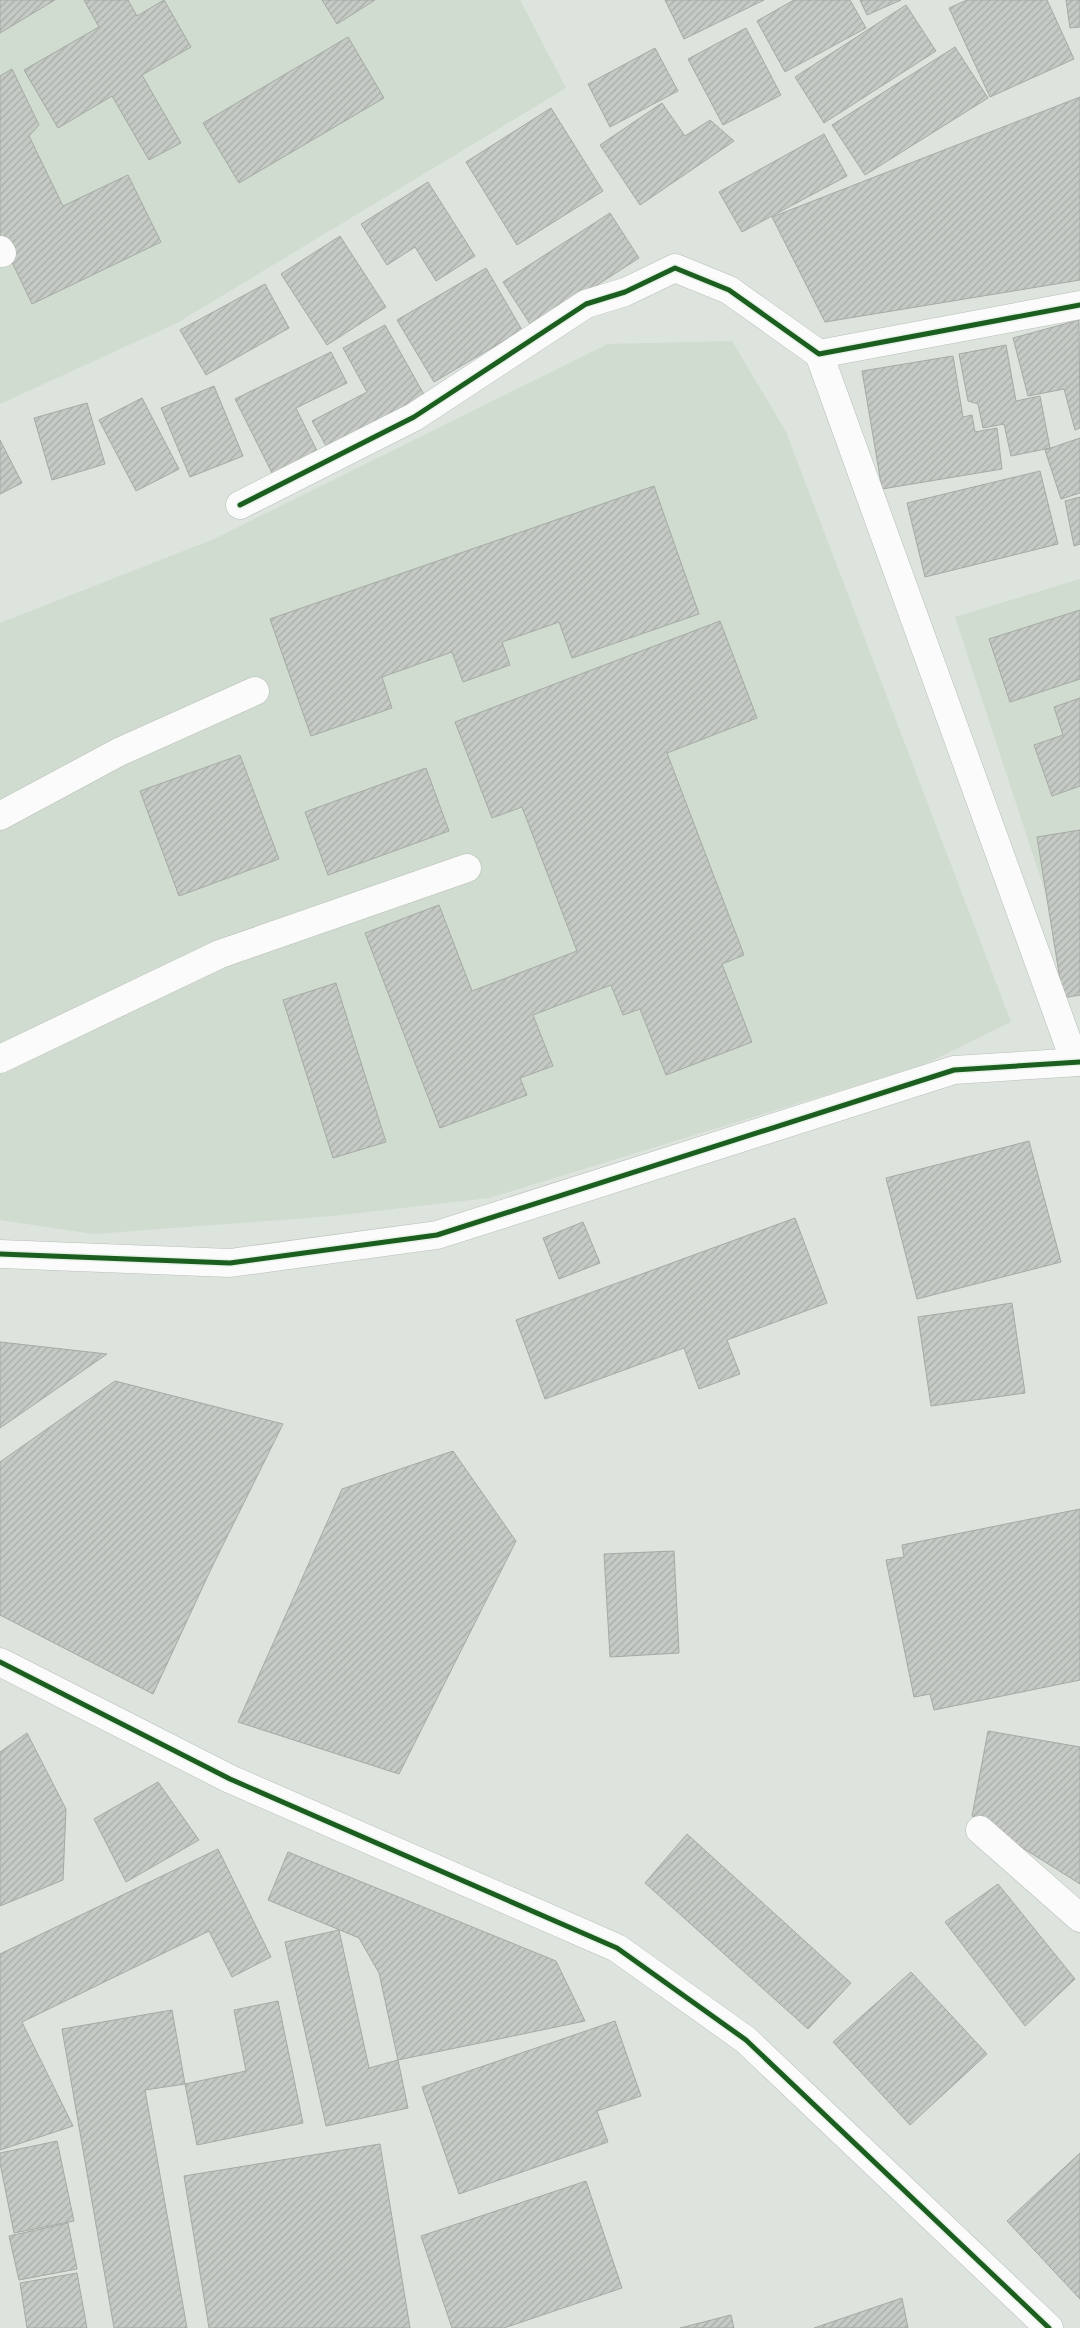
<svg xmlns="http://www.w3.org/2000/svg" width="1080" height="2328" viewBox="0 0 1080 2328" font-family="'DM Sans',sans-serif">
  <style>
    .built { fill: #cfdccf }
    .building { fill: url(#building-hatch); stroke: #a5aaa5 }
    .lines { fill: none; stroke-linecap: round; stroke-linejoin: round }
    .minor-casing { stroke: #b9beb9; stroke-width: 29 }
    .minor { stroke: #fafbfa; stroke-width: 28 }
    .cycleway-casing { stroke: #e7f3e7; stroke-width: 8 }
    .cycleway { stroke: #1b5e20; stroke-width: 5 }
  </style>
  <defs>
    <pattern id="building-hatch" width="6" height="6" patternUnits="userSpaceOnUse" patternTransform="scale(1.25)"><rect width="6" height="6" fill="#c5cac5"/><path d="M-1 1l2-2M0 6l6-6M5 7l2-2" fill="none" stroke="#a8aca8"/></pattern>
  </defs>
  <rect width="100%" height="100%" fill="#dde3dd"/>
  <g class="built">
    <path d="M0 0H520L566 88 177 323 0 404Z"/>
    <path d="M732 341 786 432 1011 1022 923 1065 489 1198 332 1216 94 1234 0 1220V623L214 539 608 344Z"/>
    <path d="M1080 579V998L955 617Z"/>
  </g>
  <g class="building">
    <path d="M0 0H55L0 33Z"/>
    <path d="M84 0H128L137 16 164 0 191 47 142 75 181 143 149 160 112 96 58 128 24 70 99 27Z"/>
    <path d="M322 0H375L337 24Z"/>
    <path d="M665 0H764L684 39Z"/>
    <path d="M794 0H850L866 28 785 72 757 21Z"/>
    <path d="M860 0H901L867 15Z"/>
    <path d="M967 0H1047L1074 59 990 97 949 8Z"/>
    <path d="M1066 0H1080V27L1070 28Z"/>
    <path d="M906 5 936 51 824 123 795 77Z"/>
    <path d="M746 28 781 95 723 125 688 59Z"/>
    <path d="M348 37 384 98 239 183 203 123Z"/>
    <path d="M955 47 988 98 865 175 832 125Z"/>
    <path d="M655 48 678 91 610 127 588 84Z"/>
    <path d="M12 69 39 125 29 136 63 206 128 175 161 242 32 304 0 237V76Z"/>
    <path d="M1080 97V280L825 322 772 217Z"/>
    <path d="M662 103 685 136 710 120 734 141 640 205 600 145Z"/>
    <path d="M551 108 603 191 517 245 466 162Z"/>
    <path d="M824 134 847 176 742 232 719 192Z"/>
    <path d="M428 182 475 256 436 281 415 247 387 265 361 224Z"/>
    <path d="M610 213 639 258 532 327 503 282Z"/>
    <path d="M340 236 386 307 327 345 281 274Z"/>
    <path d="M486 268 522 330 434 382 397 320Z"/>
    <path d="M265 284 289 328 206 375 180 330Z"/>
    <path d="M1079 320 1080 428 1075 430 1064 389 1028 396 1013 338Z"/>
    <path d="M385 325 426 398 329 451 312 421 367 392 343 348Z"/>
    <path d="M1006 345 1016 401 1040 396 1050 448 1011 456 1004 424 983 428 978 404 968 401 959 354Z"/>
    <path d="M331 352 347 383 296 408 318 453 273 475 235 399Z"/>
    <path d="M953 356 963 417 972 415 975 432 997 428 1002 469 882 489 862 371Z"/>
    <path d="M214 386 243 456 190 477 161 408Z"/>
    <path d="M142 398 179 469 136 491 99 420Z"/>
    <path d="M87 403 105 464 52 480 34 418Z"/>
    <path d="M1080 438V493L1061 499 1045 450Z"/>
    <path d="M0 440 22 483 0 494Z"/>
    <path d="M1040 471 1058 544 925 577 907 503Z"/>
    <path d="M654 486 699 614 572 658 559 622 502 642 510 665 463 682 452 652 382 677 392 708 311 736 270 619Z"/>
    <path d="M1080 497V544L1074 546 1065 501Z"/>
    <path d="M1080 610V679L1010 702 989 639Z"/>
    <path d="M720 621 757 718 667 753 744 955 722 964 752 1042 666 1075 640 1009 623 1015 611 985 533 1015 553 1066 520 1078 527 1095 440 1128 365 933 439 905 472 991 577 951 522 807 492 818 455 722Z"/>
    <path d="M1080 698V786L1052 796 1034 745 1063 735 1054 707Z"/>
    <path d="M240 755 279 859 179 896 140 791Z"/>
    <path d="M426 768 449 831 328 875 305 812Z"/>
    <path d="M1080 830V995L1063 998 1037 837Z"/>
    <path d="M336 983 386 1142 333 1158 283 1000Z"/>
    <path d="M1029 1141 1061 1262 917 1299 886 1178Z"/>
    <path d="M795 1218 827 1303 727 1340 740 1374 699 1389 684 1348 545 1399 516 1320Z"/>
    <path d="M583 1222 600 1263 559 1279 543 1238Z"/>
    <path d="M1012 1303 1025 1393 931 1406 918 1317Z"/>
    <path d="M0 1342 107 1354 0 1428Z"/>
    <path d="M115 1381 283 1424 211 1569 153 1694 0 1615V1462Z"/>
    <path d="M453 1451 516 1541 399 1774 238 1722 342 1489Z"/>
    <path d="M1080 1509V1680L934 1710 930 1694 914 1697 886 1560 904 1557 902 1545Z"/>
    <path d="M674 1551 679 1653 610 1657 604 1554Z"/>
    <path d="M988 1731 1080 1747V1884L972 1816Z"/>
    <path d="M27 1733 66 1809 63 1880 0 1906V1752Z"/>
    <path d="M158 1782 199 1840 126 1882 94 1819Z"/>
    <path d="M687 1834 851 1983 808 2029 645 1883Z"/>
    <path d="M218 1849 271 1957 232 1977 209 1931 22 2022 73 2126 0 2150V1954Z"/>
    <path d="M288 1852 556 1961 585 2021 398 2060 379 1973 359 1938 268 1900Z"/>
    <path d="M998 1884 1075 1979 1025 2026 945 1922Z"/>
    <path d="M339 1930 369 2068 398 2060 408 2108 326 2126 285 1942Z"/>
    <path d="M911 1972 987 2054 910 2125 833 2042Z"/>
    <path d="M278 2001 303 2123 197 2145 185 2084 246 2071 234 2010Z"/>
    <path d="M172 2010 185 2084 145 2090 187 2328H114L62 2029Z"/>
    <path d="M615 2021 641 2096 597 2111 608 2142 459 2194 422 2087Z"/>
    <path d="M57 2141 74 2221 14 2233 0 2163V2153Z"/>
    <path d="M380 2144 410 2328H209L184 2176Z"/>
    <path d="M1080 2153V2299L1007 2221Z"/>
    <path d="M586 2181 622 2288 504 2328H452L421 2236Z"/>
    <path d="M68 2223 77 2269 19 2280 9 2236Z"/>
    <path d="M77 2273 87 2328H27L20 2283Z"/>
    <path d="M902 2298 908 2328H814Z"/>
    <path d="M731 2315 734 2328H680Z"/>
  </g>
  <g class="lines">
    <g class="minor-casing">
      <g id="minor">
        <path d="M0 250 2 253"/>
        <path d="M819 354 1075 1062"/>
        <path d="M240 505 414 417 586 304 625 292 675 268 729 290 819 354 1080 305"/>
        <path d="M0 816 119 752 255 691"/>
        <path d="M0 1059 220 954 467 868"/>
        <path d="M0 1254 230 1263 437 1235 954 1070 1080 1062"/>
        <path d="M0 1662 230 1779 617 1948 746 2040 1049 2328"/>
        <path d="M980 1830 1080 1918"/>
      </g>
    </g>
    <use href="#minor" class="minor"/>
    <g class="cycleway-casing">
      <g id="cycleway">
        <path d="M240 505 414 417 586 304 625 292 675 268 729 290 819 354 1080 305"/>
        <path d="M0 1254 230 1263 437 1235 954 1070 1080 1062"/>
        <path d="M0 1662 230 1779 617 1948 746 2040 1049 2328"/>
      </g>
    </g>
    <use href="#cycleway" class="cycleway"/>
  </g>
</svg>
